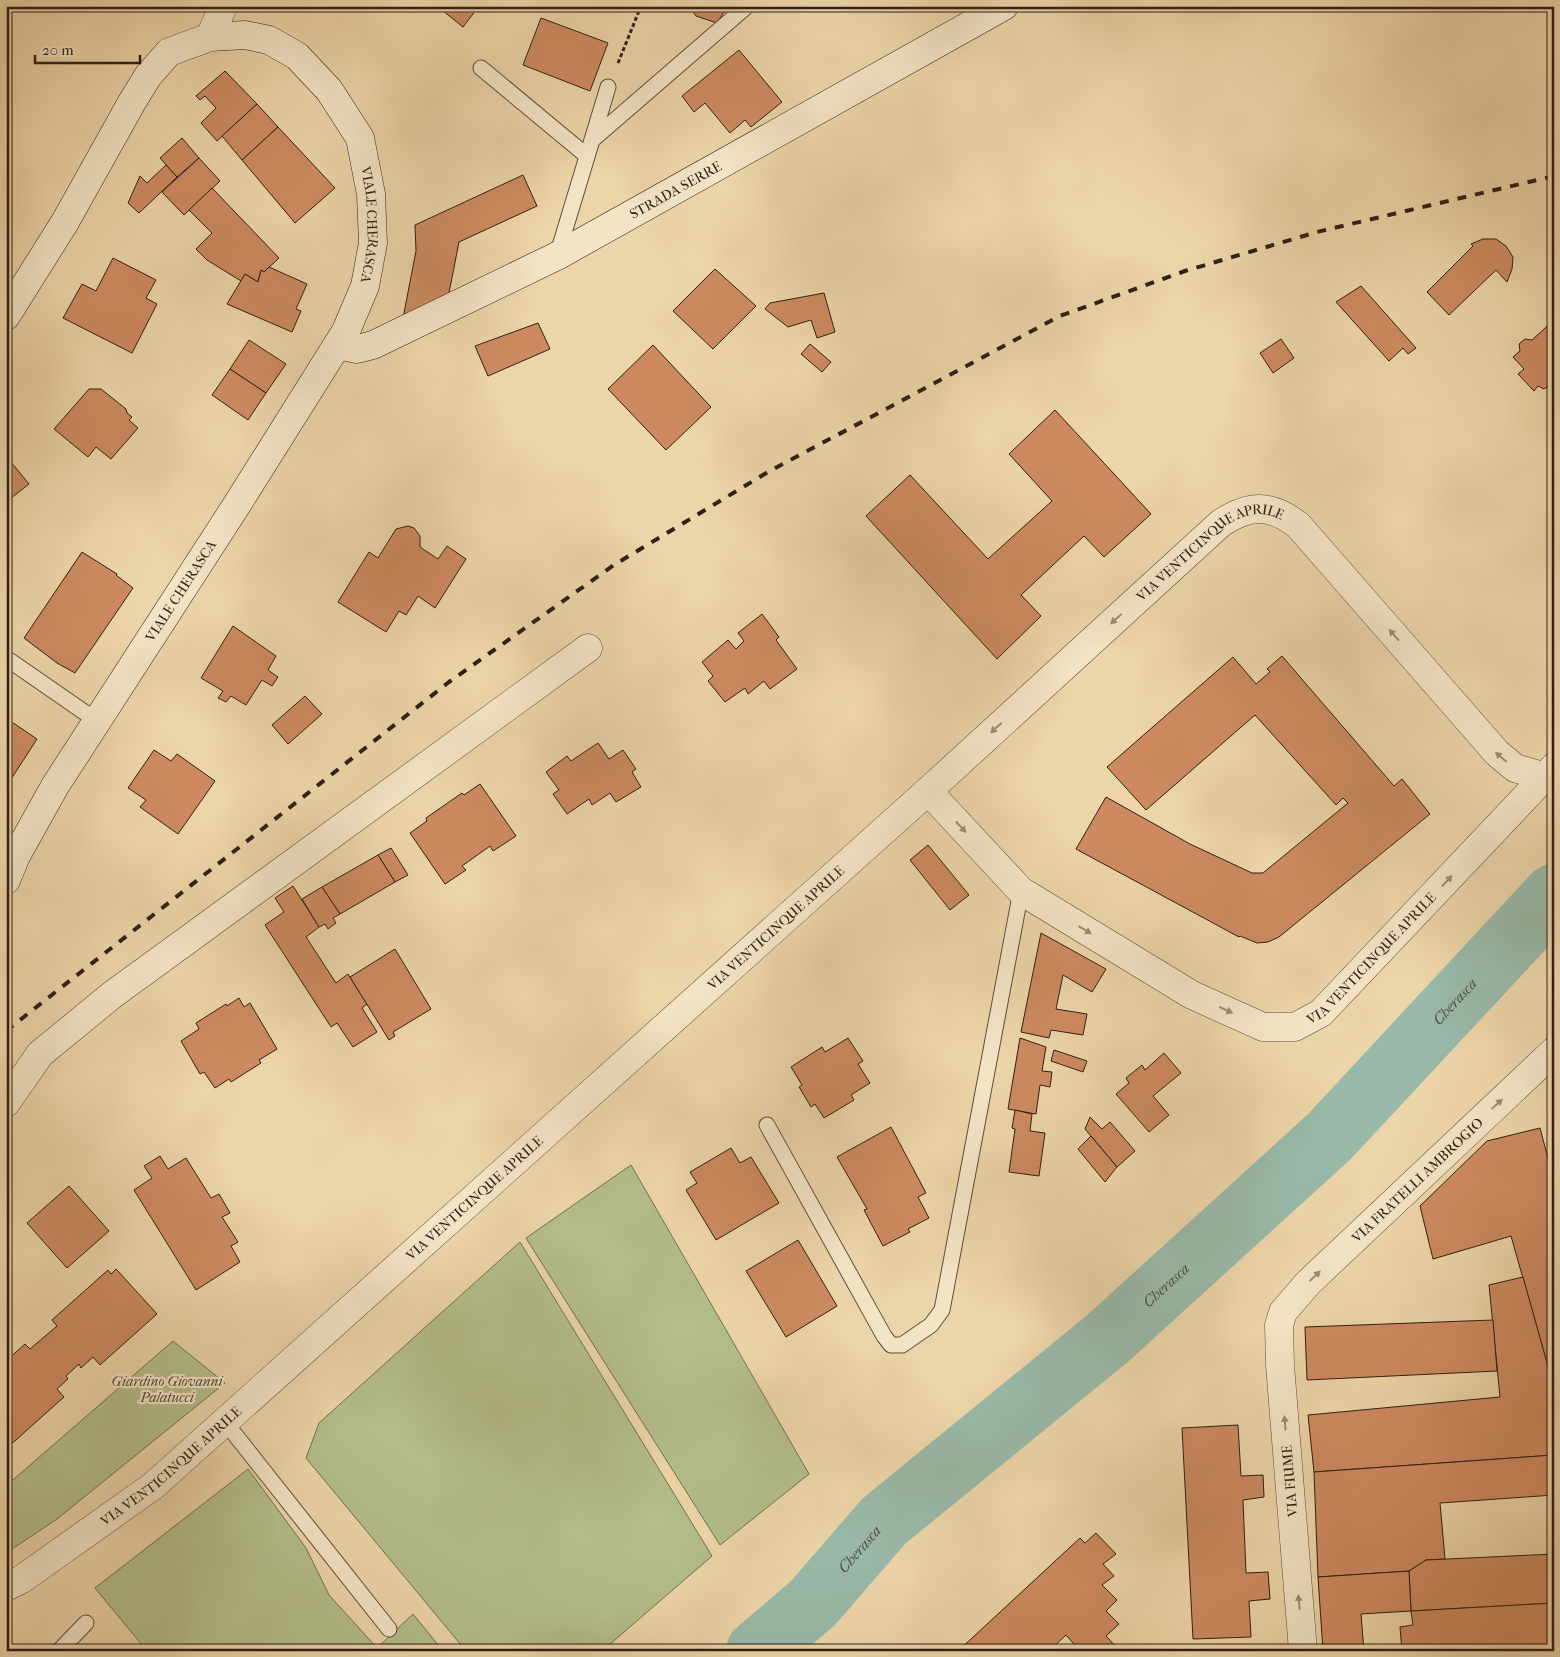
<svg xmlns="http://www.w3.org/2000/svg" width="1560" height="1657" viewBox="0 0 1560 1657" font-family="'IM FELL French Canon',serif">
  <style>
    .green { fill: #b3be8b; stroke: #716e50 }
    .lines { fill: none; stroke-linecap: round; stroke-linejoin: round }
    .river { stroke: #99b9a9; stroke-width: 62 }
    .building { fill: #cd8a60; stroke: #2f1f16 }
    .service-casing { stroke: #5e4c3a; stroke-width: 17 }
    .minor-casing { stroke: #5e4c3a; stroke-width: 29 }
    .secondary-casing { stroke: #2f1f16; stroke-width: 29 }
    .path { stroke: #2f1f16; stroke-width: 3; stroke-dasharray: 4 2.5; stroke-linecap: butt }
    .service { stroke: #f3e4c6; stroke-width: 15 }
    .minor { stroke: #f3e4c6; stroke-width: 28 }
    .secondary { stroke: #f3e4c6; stroke-width: 28 }
    .rail { stroke: #2f1f16; stroke-width: 4; stroke-dasharray: 9 9; stroke-linecap: butt }
    .oneway { fill: #9b8b77 }
    .labels { text-anchor: middle; dominant-baseline: central; stroke-width: 4.5; stroke-linejoin: round; paint-order: stroke }
    .street-label { font-size: 14px; fill: #2f1f16; stroke: #f3e4c6 }
    .park-label { font-size: 14px; font-style: italic; fill: #504733; stroke: #f3e4c6 }
    .water-label { font-size: 15px; font-style: italic; fill: #4f4d42; stroke: #f3e4c6 }
  </style>
  <rect width="100%" height="100%" fill="#ecd5a8"/>
  <filter id="stains"><feTurbulence type="fractalNoise" baseFrequency=".004" numOctaves="4"/><feColorMatrix values="0 0 0 0 .2 0 0 0 0 .09 0 0 0 0 .02 0 0 0 .5 -.17"/></filter>
  <radialGradient id="worn" r=".72"><stop offset=".6" stop-color="#630" stop-opacity="0"/><stop offset="1" stop-color="#630" stop-opacity=".3"/></radialGradient>
  <g class="green">
    <path d="M631 1165 809 1474 720 1545 526 1238Z"/>
    <path d="M520 1242 712 1556 602 1651H466L306 1458 319 1423Z"/>
    <path d="M173 1341 225 1383 57 1519 6 1553V1486Z"/>
    <path d="M248 1469 306 1548 329 1595 377 1648 413 1614 443 1651H147L95 1588Z"/>
  </g>
  <g class="lines">
    <path class="river" id="s1" d="M757 1651 813 1603 884 1521 1107 1339 1329 1137 1554 895"/>
  </g>
  <g class="building">
    <path d="M437 6H479L463 27Z"/>
    <path d="M689 6H728L717 23 696 16Z"/>
    <path d="M541 18 608 43 590 91 523 65Z"/>
    <path d="M739 50 782 102 751 127 745 120 730 133 705 103 694 112 682 96Z"/>
    <path d="M225 71 257 104 217 141 201 123 216 108 205 96 200 100 196 96Z"/>
    <path d="M257 104 278 127 242 160 222 136Z"/>
    <path d="M278 127 335 188 295 223 242 160Z"/>
    <path d="M182 138 199 158 177 177 160 158Z"/>
    <path d="M199 158 220 181 184 215 162 192Z"/>
    <path d="M166 165 177 177 139 213 128 203 140 176 147 183Z"/>
    <path d="M523 175 537 206 459 242 448 298 403 318 416 251 415 225Z"/>
    <path d="M212 188 279 258 264 272 261 270 258 282 245 274 241 281 207 260 196 249 212 233 189 210Z"/>
    <path d="M1483 239H1496L1506 246 1513 257 1512 269 1507 282 1496 270 1449 315 1427 292 1473 246 1471 244Z"/>
    <path d="M113 258 156 280 146 298 157 304 132 353 63 318 82 284 96 291Z"/>
    <path d="M269 267 307 284 296 309 301 311 292 332 227 304 245 274 258 282 261 270 264 272Z"/>
    <path d="M715 269 756 306 713 349 673 311Z"/>
    <path d="M1361 286 1416 348 1408 354 1403 348 1389 361 1336 302Z"/>
    <path d="M824 293 835 332 817 338 811 320 788 327 765 309 770 303Z"/>
    <path d="M1554 320V385L1552 384 1544 389 1538 386 1534 391 1518 374 1524 369 1513 357 1520 351 1519 344 1525 339 1532 340Z"/>
    <path d="M538 323 550 349 488 376 475 346Z"/>
    <path d="M1281 339 1294 358 1273 373 1260 353Z"/>
    <path d="M249 340 286 364 266 393 230 369Z"/>
    <path d="M810 344 831 362 822 372 801 354Z"/>
    <path d="M653 345 711 407 666 450 608 389Z"/>
    <path d="M230 369 266 393 248 420 212 395Z"/>
    <path d="M89 389H101L126 409 127 413 132 417 129 420 138 428 111 459 96 447 88 457 54 429Z"/>
    <path d="M1055 410 1151 514 1104 557 1084 536 1021 595 1041 616 997 659 866 516 910 475 988 559 1052 501 1009 454Z"/>
    <path d="M6 456 29 484 6 502Z"/>
    <path d="M408 526 414 528 420 536V547L438 559 447 546 466 559 435 608 418 596 406 615 399 611 386 632 338 602 369 552 378 558 396 529Z"/>
    <path d="M82 552 117 574 116 575 133 588 75 673 57 663 24 638Z"/>
    <path d="M762 614 779 637 776 640 797 669 770 689 764 681 748 694 745 688 725 702 708 681 713 676 702 662 728 640 736 649 744 641 738 633Z"/>
    <path d="M233 626 276 656 268 670 278 677 272 686 262 680 246 705 231 696 226 702 218 698 223 691 201 678Z"/>
    <path d="M1282 656 1394 786 1402 779 1430 814 1279 937 1268 942 1257 943 1240 936 1239 937 1076 849 1106 797 1190 844 1252 873H1263L1348 803 1343 798 1336 805 1255 715 1146 810 1107 767 1233 657 1256 684 1270 672 1267 669Z"/>
    <path d="M305 696 322 714 288 744 272 725Z"/>
    <path d="M6 718 37 739 6 787Z"/>
    <path d="M598 743 609 759 623 750 636 769 632 772 641 787 616 802 610 793 592 805 589 799 567 814 553 794 559 790 546 772 567 756 571 761Z"/>
    <path d="M154 750 171 761 177 754 215 781 178 834 140 807 146 800 128 788Z"/>
    <path d="M480 784 516 836 493 851 490 846 462 866 466 870 445 884 410 833 427 821 426 818 462 793 464 795Z"/>
    <path d="M928 845 969 895 950 910 910 860Z"/>
    <path d="M391 848 408 875 395 882 378 855Z"/>
    <path d="M378 855 395 882 340 914 322 887Z"/>
    <path d="M293 886 319 927 306 937 336 983 348 974 367 1004 362 1008 377 1032 353 1047 337 1023 331 1027 265 925 284 912 275 898Z"/>
    <path d="M322 887 340 914 333 918 336 923 328 929 325 924 319 927 302 899Z"/>
    <path d="M1041 933 1106 969 1092 992 1063 975 1056 1009 1087 1014 1083 1035 1051 1030 1049 1038 1021 1032Z"/>
    <path d="M395 949 431 1009 393 1032 395 1036 389 1040 350 977Z"/>
    <path d="M239 998 244 1007 250 1003 277 1049 259 1060 261 1063 231 1082 229 1079 215 1088 204 1072 200 1074 181 1041 199 1029 196 1023 226 1004 227 1006Z"/>
    <path d="M848 1038 863 1061 858 1064 870 1083 851 1095 854 1100 824 1118 815 1104 811 1107 799 1087 802 1085 791 1067 822 1047 825 1052Z"/>
    <path d="M1020 1038 1046 1047 1042 1071 1052 1072 1050 1087 1040 1085 1036 1114 1008 1109Z"/>
    <path d="M1054 1050 1087 1061 1083 1072 1051 1061Z"/>
    <path d="M1164 1053 1181 1073 1153 1096 1169 1115 1149 1132 1116 1094 1129 1083 1126 1078 1142 1065 1145 1070Z"/>
    <path d="M1015 1110 1032 1114 1030 1131 1045 1133 1039 1176 1009 1172 1015 1129 1012 1128Z"/>
    <path d="M1090 1117 1102 1129 1110 1122 1135 1151 1117 1167 1085 1129Z"/>
    <path d="M891 1127 926 1193 918 1197 929 1218 908 1229 910 1232 883 1246 864 1210 867 1209 837 1157Z"/>
    <path d="M1540 1128 1554 1181V1388L1511 1236 1433 1259 1420 1206 1487 1141Z"/>
    <path d="M1091 1136 1117 1167 1105 1182 1078 1149Z"/>
    <path d="M731 1148 740 1163 751 1157 779 1203 716 1240 686 1190 697 1183 690 1172Z"/>
    <path d="M160 1156 168 1169 186 1158 211 1198 219 1194 230 1213 222 1217 238 1242 231 1246 240 1262 196 1290 134 1190 152 1178 144 1166Z"/>
    <path d="M69 1186 109 1231 67 1268 27 1223Z"/>
    <path d="M798 1240 837 1306 786 1337 746 1271Z"/>
    <path d="M116 1269 157 1314 100 1365 93 1357 81 1368 79 1364 66 1376 68 1379 57 1389 64 1397 7 1448 6 1361 25 1344 30 1349 57 1326 52 1320 108 1270 111 1274Z"/>
    <path d="M1523 1277 1554 1388V1455L1314 1472 1308 1415 1500 1397 1489 1285Z"/>
    <path d="M1493 1320 1497 1371 1307 1380 1305 1327Z"/>
    <path d="M1238 1425 1241 1476 1263 1475 1264 1497 1243 1500 1246 1573 1268 1572 1270 1599 1249 1601 1251 1637 1193 1639 1182 1428Z"/>
    <path d="M1554 1455V1495L1440 1503 1445 1559 1426 1560 1409 1571 1318 1577 1314 1472Z"/>
    <path d="M1096 1533 1116 1554 1103 1564 1114 1576 1102 1585 1117 1600 1106 1611 1119 1624 1106 1636 1119 1650 1118 1651H1080L1066 1635 1049 1651H958L1080 1538 1085 1543Z"/>
    <path d="M1554 1554V1603L1411 1611 1409 1571 1426 1560Z"/>
    <path d="M1409 1571 1411 1611 1361 1614 1364 1651H1323L1318 1577Z"/>
    <path d="M1554 1603V1651H1402L1400 1627 1413 1625 1411 1611Z"/>
    <path d="M124 1645 129 1651H117Z"/>
  </g>
  <g class="lines">
    <g class="service-casing">
      <g id="service">
        <path d="M481 68 587 156"/>
        <path d="M592 140 747 6"/>
        <path d="M557 256 608 87"/>
        <path d="M6 658 97 721"/>
        <path d="M767 1125 884 1336 891 1345H902L931 1325 942 1310 1021 891"/>
        <path d="M225 1422 389 1629"/>
        <path d="M59 1651 86 1623"/>
      </g>
    </g>
    <g class="minor-casing">
      <g id="minor">
        <path d="M210 37 223 6"/>
        <path id="s2" d="M928 791 1021 891 1192 995 1263 1027H1295L1321 1013 1554 767"/>
        <path d="M6 1103 40 1054 112 995 588 648"/>
        <path id="s3" d="M6 1587 22 1579 153 1486 928 791 1221 523C1250 504 1270 504 1298 525L1497 753 1515 768 1545 777"/>
        <path id="s4" d="M1303 1651 1280 1365 1279 1325 1283 1312 1308 1283 1554 1051"/>
      </g>
    </g>
    <g class="secondary-casing">
      <g id="secondary">
        <path id="s5" d="M6 316 65 222 132 102 148 76 169 52 210 37 245 35 269 40 297 56 329 90 360 138 371 194 373 243 365 286 346 331 238 503 55 786 16 856 6 880"/>
        <path id="s6" d="M338 345 357 349 373 345 557 256 1004 6"/>
      </g>
    </g>
    <path class="path" d="M618 63 641 6"/>
    <use href="#service" class="service"/>
    <use href="#minor" class="minor"/>
    <use href="#secondary" class="secondary"/>
    <path class="rail" d="M6 1031 449 682 614 565 768 472 1060 316 1185 271 1317 232 1554 176"/>
  </g>
  <defs><path id="oneway-solid" d="M-6-.8H1V-3.2L6.5 0L1 3.2V.8H-6Z" transform="scale(1.25)"/></defs>
  <g class="oneway">
    <use href="#oneway-solid" transform="translate(1116 619) rotate(138)"/>
    <use href="#oneway-solid" transform="translate(1394 635) rotate(-131)"/>
    <use href="#oneway-solid" transform="translate(996 728) rotate(138)"/>
    <use href="#oneway-solid" transform="translate(1501 757) rotate(-139)"/>
    <use href="#oneway-solid" transform="translate(961 827) rotate(47)"/>
    <use href="#oneway-solid" transform="translate(1447 881) rotate(-47)"/>
    <use href="#oneway-solid" transform="translate(1085 930) rotate(31)"/>
    <use href="#oneway-solid" transform="translate(1226 1010) rotate(24)"/>
    <use href="#oneway-solid" transform="translate(1497 1104) rotate(-43)"/>
    <use href="#oneway-solid" transform="translate(1315 1276) rotate(-43)"/>
    <use href="#oneway-solid" transform="translate(1285 1423) rotate(-95)"/>
    <use href="#oneway-solid" transform="translate(1299 1602) rotate(-95)"/>
  </g>
  <g class="labels">
    <g class="street-label">
      <text stroke="none"><textPath href="#s6" startOffset="376">STRADA SERRE</textPath></text>
      <text stroke="none"><textPath href="#s5" startOffset="638">VIALE CHERASCA</textPath></text>
      <text stroke="none"><textPath href="#s3" startOffset="1594">VIA VENTICINQUE APRILE</textPath></text>
      <text transform="translate(181 591) rotate(-57)">VIALE CHERASCA</text>
      <text stroke="none"><textPath href="#s3" startOffset="1015">VIA VENTICINQUE APRILE</textPath></text>
      <text stroke="none"><textPath href="#s2" startOffset="550">VIA VENTICINQUE APRILE</textPath></text>
      <text stroke="none"><textPath href="#s4" startOffset="529">VIA FRATELLI AMBROGIO</textPath></text>
      <text stroke="none"><textPath href="#s3" startOffset="610">VIA VENTICINQUE APRILE</textPath></text>
      <text stroke="none"><textPath href="#s3" startOffset="205">VIA VENTICINQUE APRILE</textPath></text>
      <text transform="translate(1290 1481) rotate(-95)">VIA FIUME</text>
    </g>
    <g class="park-label">
      <text x="167" y="1381">Giardino Giovanni<tspan x="167" dy="16">Palatucci</tspan></text>
    </g>
    <g class="water-label">
      <text stroke="none"><textPath href="#s1" startOffset="955">Cherasca</textPath></text>
      <text stroke="none"><textPath href="#s1" startOffset="550">Cherasca</textPath></text>
      <text stroke="none"><textPath href="#s1" startOffset="145">Cherasca</textPath></text>
    </g>
  </g>
  <rect width="1560" height="1657" fill="none" stroke="#ecd5a8" stroke-width="25"/>
  <rect x="8" y="8" width="1545" height="1642" fill="none" stroke="#2f1f16" stroke-width="2.5"/>
  <rect x="12" y="12" width="1535" height="1632" fill="none" stroke="#2f1f16"/>
  <path d="M35 55v8h105v-8" fill="none" stroke="#2f1f16" stroke-width="2.5"/>
  <text x="42" y="55" font-size="15" fill="#2f1f16" stroke="#f3e4c6" stroke-width="4" paint-order="stroke">20 m</text>
  <rect width="100%" height="100%" filter="url(#stains)"/>
  <rect width="100%" height="100%" fill="url(#worn)"/>
</svg>
